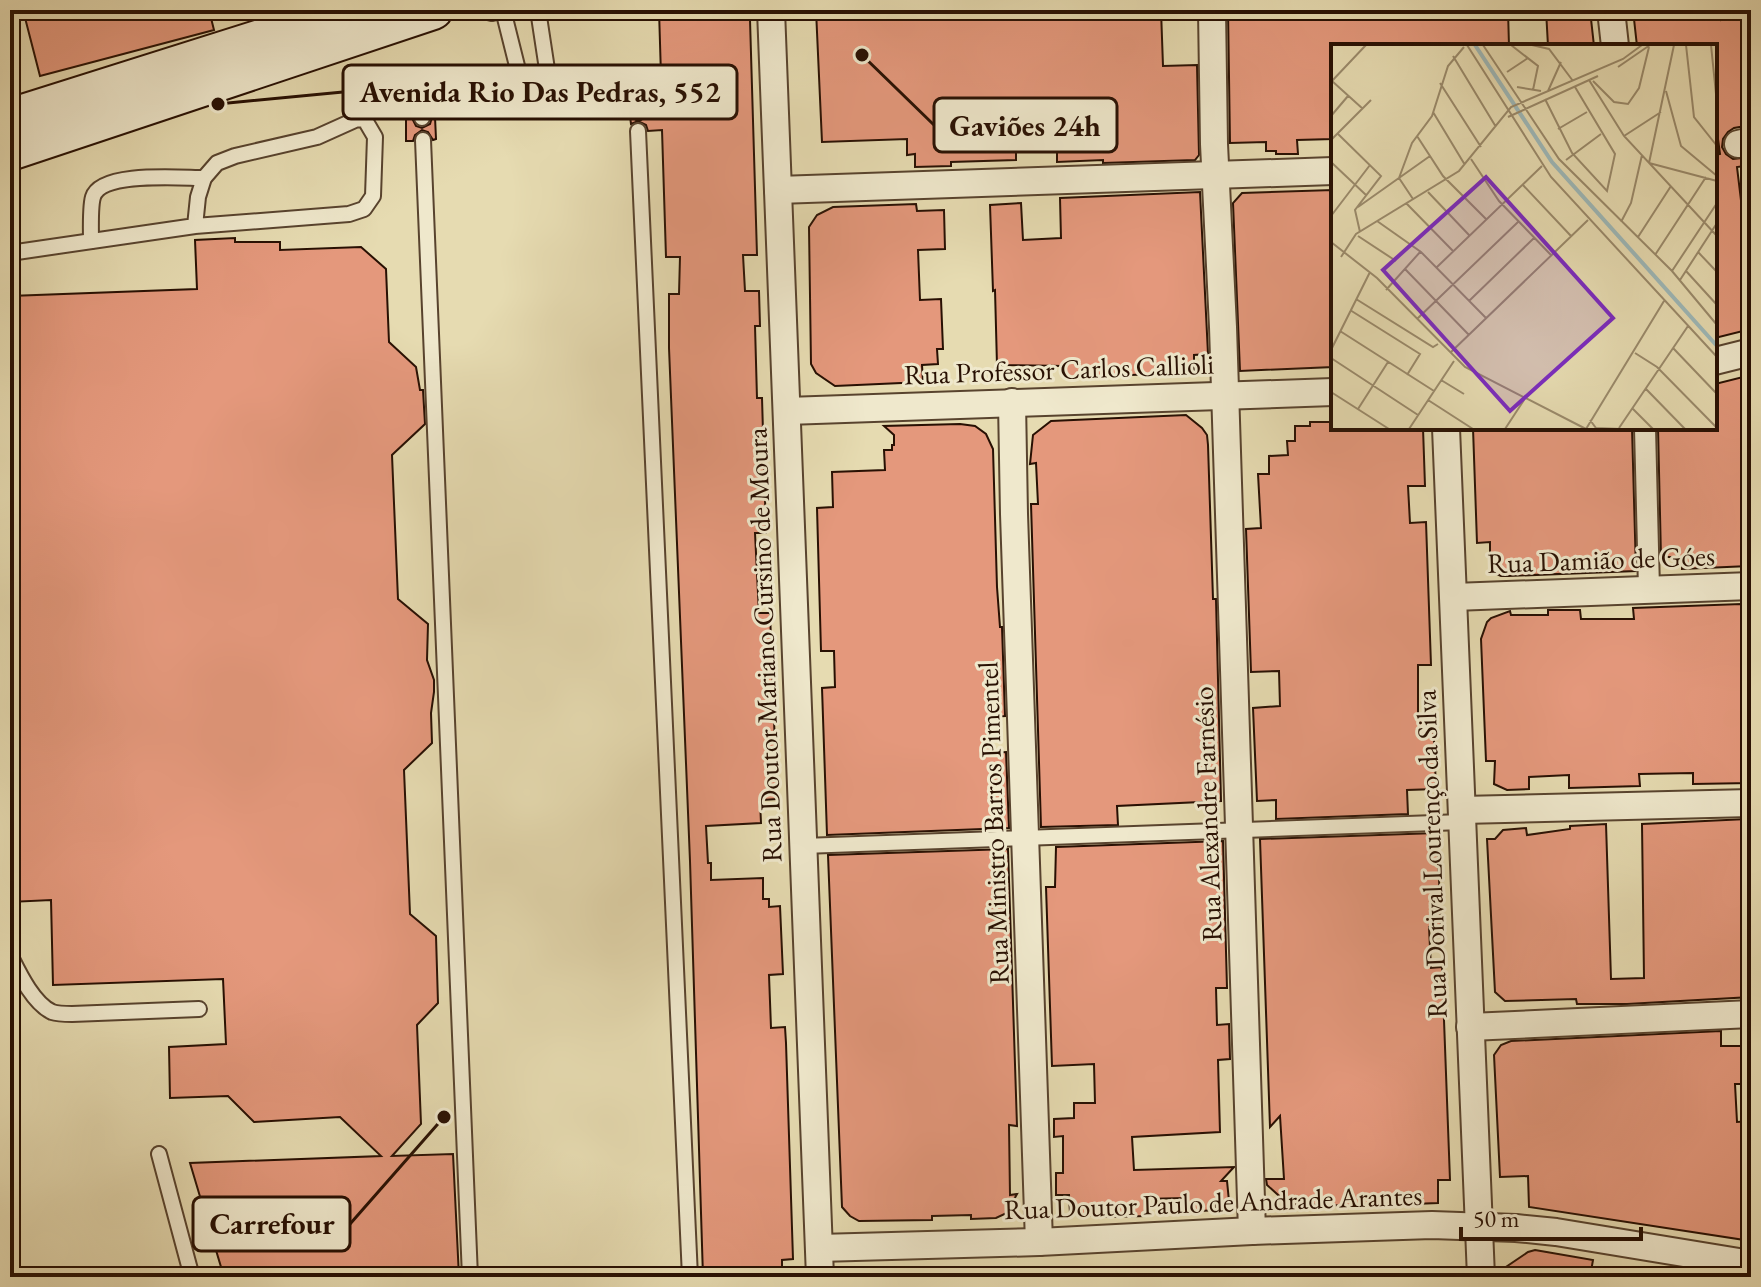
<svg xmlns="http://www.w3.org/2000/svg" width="1761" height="1287" viewBox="0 0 1761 1287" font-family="'EB Garamond',serif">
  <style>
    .building { fill: #e4987c; stroke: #281003; stroke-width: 2 }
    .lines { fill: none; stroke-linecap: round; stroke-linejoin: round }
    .service-casing { stroke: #58432e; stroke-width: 18 }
    .pedestrian-casing { stroke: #58432e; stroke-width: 24 }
    .minor-casing { stroke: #58432e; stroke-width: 30 }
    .secondary-casing { stroke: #281003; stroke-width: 42 }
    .service { stroke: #efe8cc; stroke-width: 14 }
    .pedestrian { stroke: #efe8cc; stroke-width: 20 }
    .minor { stroke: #efe8cc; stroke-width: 26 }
    .secondary { stroke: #efe8cc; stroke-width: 38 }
    .labels { text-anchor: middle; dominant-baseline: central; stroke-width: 6; stroke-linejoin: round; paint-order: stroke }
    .street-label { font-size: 28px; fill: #281003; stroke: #efe8cc }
    .inset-river { fill: none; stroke: #9db8b8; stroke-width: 4 }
    .inset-road { fill: none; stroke: #9a8a6b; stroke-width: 2 }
    .view { fill: #7b2cbf; fill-opacity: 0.15; stroke: #7b2cbf; stroke-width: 4 }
    .inset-edge { fill: none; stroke: #281003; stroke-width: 4 }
    .leader { fill: none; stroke: #281003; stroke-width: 3 }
    .callout-dot { fill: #281003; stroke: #efe8cc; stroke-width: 3 }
    .callout { fill: #efe8cc; stroke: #281003; stroke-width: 3 }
    .callout-label { font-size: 30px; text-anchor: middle; font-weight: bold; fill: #281003 }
  </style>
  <rect width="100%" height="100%" fill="#e6dbb1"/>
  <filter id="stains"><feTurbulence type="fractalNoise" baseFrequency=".0025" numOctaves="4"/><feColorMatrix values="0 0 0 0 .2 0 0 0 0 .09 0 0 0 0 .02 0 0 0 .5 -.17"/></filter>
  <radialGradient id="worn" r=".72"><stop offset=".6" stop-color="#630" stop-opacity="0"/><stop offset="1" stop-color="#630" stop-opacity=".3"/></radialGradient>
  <g class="building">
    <path d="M23 10H209L214 30 40 76Z"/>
    <path d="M659 10H748L750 20 757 255H743L745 291H759L760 326H755L757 398H762L766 533H755L759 613H770L777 799 760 800 761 823 706 826 708 863H711V880L763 878V899H769V907L780 906 783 974 769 975 771 1028 785 1027 786 1043 793 1259 782 1260V1277H703L690 861 669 348V294H679L680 257H666L662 130 648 131 646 125 638 121 631 124 630 116 636 120H641L645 117 648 109H662Z"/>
    <path d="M816 10H1161L1163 66 1197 65 1199 155 1195 160 1103 163V160L1057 162V151L1016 152V160L951 162V166L915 167V154L907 155V139L822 142Z"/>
    <path d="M1228 10H1508L1509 46H1333V139L1297 140 1298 154H1276V151H1266V142L1230 143Z"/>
    <path d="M1546 10H1590L1594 46H1548Z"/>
    <path d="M1633 10H1720L1721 20 1751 14V125L1734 128 1728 132 1723 139 1722 147 1726 154 1733 159 1751 157V165L1737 167 1743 217 1751 215V329L1715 338V155L1720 154 1715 117V46H1637Z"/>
    <path d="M432 117H435L436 139 433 140 428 132 422 130 415 135 413 141H406V118H412L416 126 422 128 430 124Z"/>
    <path d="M1333 190V367L1240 371 1233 203 1242 193Z"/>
    <path d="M1200 192 1208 354 1194 355V373L1065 377V366L997 365 995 290 993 291 990 205 1021 203 1023 240 1061 238 1060 198Z"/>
    <path d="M916 204 917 211 944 210 945 249 918 250 920 300 941 299 943 349H937L938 364 922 365 923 382 835 386 816 373 811 364 809 227 817 215 833 207Z"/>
    <path d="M235 238V242H280V250L361 247 386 269 389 342 416 367 420 390H423L425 424 392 455 398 599 428 624 427 660 434 680V692L431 713 432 743 404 770 410 914 436 936 438 1003 417 1025 421 1124 392 1156 453 1154 459 1277H224L190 1163 381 1156 340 1117 254 1122 228 1096 170 1098 169 1047 226 1044 223 979 53 985 51 900 10 902V296L197 289 195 240Z"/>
    <path d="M1751 375V505H1748V516L1749 566 1682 569 1683 557H1661L1658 428H1715V384Z"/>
    <path d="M1186 415 1202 428 1207 435 1208 445 1213 599H1216L1221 801 1117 806 1118 825 1041 827 1031 504H1038L1036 463 1030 464 1033 435 1051 421Z"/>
    <path d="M1310 422H1333V428H1423L1425 486H1408L1410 523 1426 522 1431 665H1418V717L1433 716 1436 789 1407 790 1408 814 1276 819V800L1257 801 1253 708 1280 706 1279 671 1251 672 1246 529 1261 528 1258 474H1269V456L1288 455 1287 441H1295V426H1310Z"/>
    <path d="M960 424 975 426 986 434 993 449 997 587 1000 627H1002L1005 716 990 717 991 753 1006 752 1009 828 827 835 822 688 835 687 834 651H821L817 508 833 507 832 472 885 470 884 450H892V445H894V435L884 426Z"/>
    <path d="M1473 428H1632L1636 571 1508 576H1501L1490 571V542L1477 543Z"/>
    <path d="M1741 604V618H1751V783L1693 784V773L1639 774 1640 786 1569 788V775L1529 777V789L1507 790 1494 784 1495 761H1486L1481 639 1487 622 1491 618 1510 611 1511 615H1548V610H1580L1581 619H1634L1633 608Z"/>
    <path d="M1747 819 1748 829H1751V997L1627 1004H1577L1576 999 1505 1001 1495 992 1487 839H1495L1503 830 1526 828 1527 835 1570 829V826L1606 824 1611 979 1644 978 1642 824Z"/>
    <path d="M1437 833 1441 926 1429 927 1431 968 1442 967 1450 1180H1438V1203L1361 1206 1288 1204 1267 1185 1266 1179H1284L1280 1116 1270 1127 1260 839Z"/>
    <path d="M1223 841 1227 988H1216L1217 1025 1229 1024 1230 1059 1218 1060 1220 1132 1132 1137 1134 1170 1234 1167 1221 1181H1227L1229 1201 1216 1203V1210L1185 1212V1198L1144 1199 1146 1216 1105 1217 1070 1213 1069 1195H1056V1173H1063V1136L1054 1137V1119L1074 1118V1103H1095L1094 1064 1052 1066 1046 887H1055L1056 847Z"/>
    <path d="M1008 849 1017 1126 1009 1125 1010 1195 1017 1194 1010 1207 1011 1211 996 1218 971 1219V1215L932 1216V1220L859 1221 850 1216 842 1207 828 855Z"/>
    <path d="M1721 1031V1046H1751V1079H1741V1084H1735L1737 1122 1751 1121V1241L1529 1207 1528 1176 1500 1177 1494 1055 1501 1045 1511 1041Z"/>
    <path d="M1535 1250 1593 1260 1590 1277H1497V1273L1528 1252Z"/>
  </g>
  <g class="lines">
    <g class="service-casing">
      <g id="service">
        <path d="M481 10 492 13 504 10"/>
        <path d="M503 10 523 90"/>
        <path d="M538 10 550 89"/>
        <path d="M422 118C422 102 425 94 442 92L615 88C627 90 636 96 638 110"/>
        <path d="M638 131 690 1277"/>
        <path d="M423 140 470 1277"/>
        <path d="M91 241C91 230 90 207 93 197 101 171 180 178 204 178"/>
        <path d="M10 253 195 226 349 214 364 209 373 196 375 137 365 120 357 119 317 137 235 156 217 163 204 178 198 197 195 226"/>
        <path d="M803 846 1462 822"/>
        <path d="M10 955C19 973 33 1003 52 1012 58 1014 66 1014 72 1014L199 1009"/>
        <path d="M159 1154 192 1277"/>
      </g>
    </g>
    <g class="pedestrian-casing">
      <path id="pedestrian" d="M1645 428 1649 589"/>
    </g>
    <g class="minor-casing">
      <g id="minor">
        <path d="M771 10 820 1277"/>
        <path d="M1212 10 1214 144 1223 327 1252 1231"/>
        <path d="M1611 10 1615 46"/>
        <path d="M1738 144 1751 141"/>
        <path d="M778 190 1333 171"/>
        <path d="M1715 361 1751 352"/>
        <path d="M1012 402 1014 514 1039 1242"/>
        <path d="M787 411 1333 392"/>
        <path d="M1446 428 1481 1277"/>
        <path d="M1454 597 1751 586"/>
        <path d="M1462 810 1751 803"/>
        <path d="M1470 1027 1751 1014"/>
        <path d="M819 1248 1039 1242 1252 1231 1432 1225 1516 1228 1556 1232 1751 1264"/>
      </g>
    </g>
    <g class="secondary-casing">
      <g id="secondary">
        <path d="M10 118 321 20"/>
        <path d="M10 151 433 10"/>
      </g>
    </g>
    <use href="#service" class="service"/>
    <use href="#pedestrian" class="pedestrian"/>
    <use href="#minor" class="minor"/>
    <use href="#secondary" class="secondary"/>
  </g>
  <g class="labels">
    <g class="street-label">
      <text transform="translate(1059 369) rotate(-2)">Rua Professor Carlos Callioli</text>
      <text transform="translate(1601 559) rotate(-2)">Rua Damião de Góes</text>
      <text transform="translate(764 645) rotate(-92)">Rua Doutor Mariano Cursino de Moura</text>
      <text transform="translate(1207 814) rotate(-92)">Rua Alexandre Farnésio</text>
      <text transform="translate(993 823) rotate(-92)">Rua Ministro Barros Pimentel</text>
      <text transform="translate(1431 854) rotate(-92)">Rua Dorival Lourenço da Silva</text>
      <text transform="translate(1213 1202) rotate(-2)">Rua Doutor Paulo de Andrade Arantes</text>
    </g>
  </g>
  <g transform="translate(1331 44)">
    <rect width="386" height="386" fill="#e6dbb1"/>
    <path class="inset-river" d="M144 1 221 118 386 302"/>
    <path class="inset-road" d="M136 1 220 133 386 313M152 1 228 115 341 227 386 281M180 1 207 22 202 46M201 1 218 5 242 37M355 1 363 73 386 102M380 1 386 60M122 12 165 83M287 23 319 1M176 28 197 14M258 36 293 92 386 192M1 37 32 65M262 37 283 58 297 60 308 44 318 3M0 38 35 1M109 39 150 103M186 43 210 47M217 47 230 18M335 47 350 102 386 132M214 55 241 109 276 147 284 110 244 43M102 68 134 121M0 72 17 52M177 73 267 32M227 85 256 68M6 89 50 132 24 166 29 188M86 92 112 132 155 175M293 92 330 68M0 96 40 56M140 115 168 157 220 211M235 116 270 90M0 118 35 151M318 119 343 1M318 119 386 137M68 134 81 99 101 72 117 22 133 3M68 134 82 155M191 140 240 192M97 148 138 191M75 159 122 207M27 163 99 112M0 172 39 121M46 177 90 208 155 274M290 178 300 159 311 111M27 192 65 217M307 193 340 142M0 198 46 234 134 323 255 385M367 208 386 228M324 211 375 133M10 213 25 190 128 127 180 63 292 15 311 1M106 223 211 122M74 225 138 291M341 227 386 159M355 227 386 261M349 236 386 179M55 246 90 207M25 255 102 303 107 300M138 257 203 194M19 266 89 310 76 331M86 275 187 178M9 287 103 347M342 304 386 350M0 306 39 228M119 309 257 176M304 309 326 323 386 384M0 314 87 371M110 336 133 350M315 345 354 385M0 348 58 385M97 356 142 385M27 365 57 318M302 365 322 385M259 376 265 384 289 385M288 384 357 282M78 385 123 317M174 385 193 356M255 385 333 257"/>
    <path class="view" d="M155 133 282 274 179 367 52 226Z"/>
    <rect width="386" height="386" class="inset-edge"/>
  </g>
  <path class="leader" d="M218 104L343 92M862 55L934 125M444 1117L350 1224"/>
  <g class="callout-dot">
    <circle cx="218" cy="104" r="8"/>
    <circle cx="862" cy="55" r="8"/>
    <circle cx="444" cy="1117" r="8"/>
  </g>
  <g class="callout">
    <rect x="343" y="65" width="394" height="54" rx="8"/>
    <rect x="934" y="98" width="183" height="54" rx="8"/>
    <rect x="193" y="1197" width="157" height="54" rx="8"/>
  </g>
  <g class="callout-label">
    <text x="540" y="102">Avenida Rio Das Pedras, 552</text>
    <text x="1025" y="136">Gaviões 24h</text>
    <text x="272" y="1234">Carrefour</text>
  </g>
  <rect width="1761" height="1287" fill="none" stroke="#e6dbb1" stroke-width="40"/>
  <rect x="12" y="12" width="1737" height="1263" fill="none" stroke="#281003" stroke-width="4"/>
  <rect x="20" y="20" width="1721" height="1247" fill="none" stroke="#281003" stroke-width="2"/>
  <path d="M1461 1227v12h180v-12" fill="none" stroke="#281003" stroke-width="4"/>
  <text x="1473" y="1227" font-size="24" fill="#281003" stroke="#efe8cc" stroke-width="6" paint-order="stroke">50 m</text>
  <rect width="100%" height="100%" filter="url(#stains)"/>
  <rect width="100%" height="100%" fill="url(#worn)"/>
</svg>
